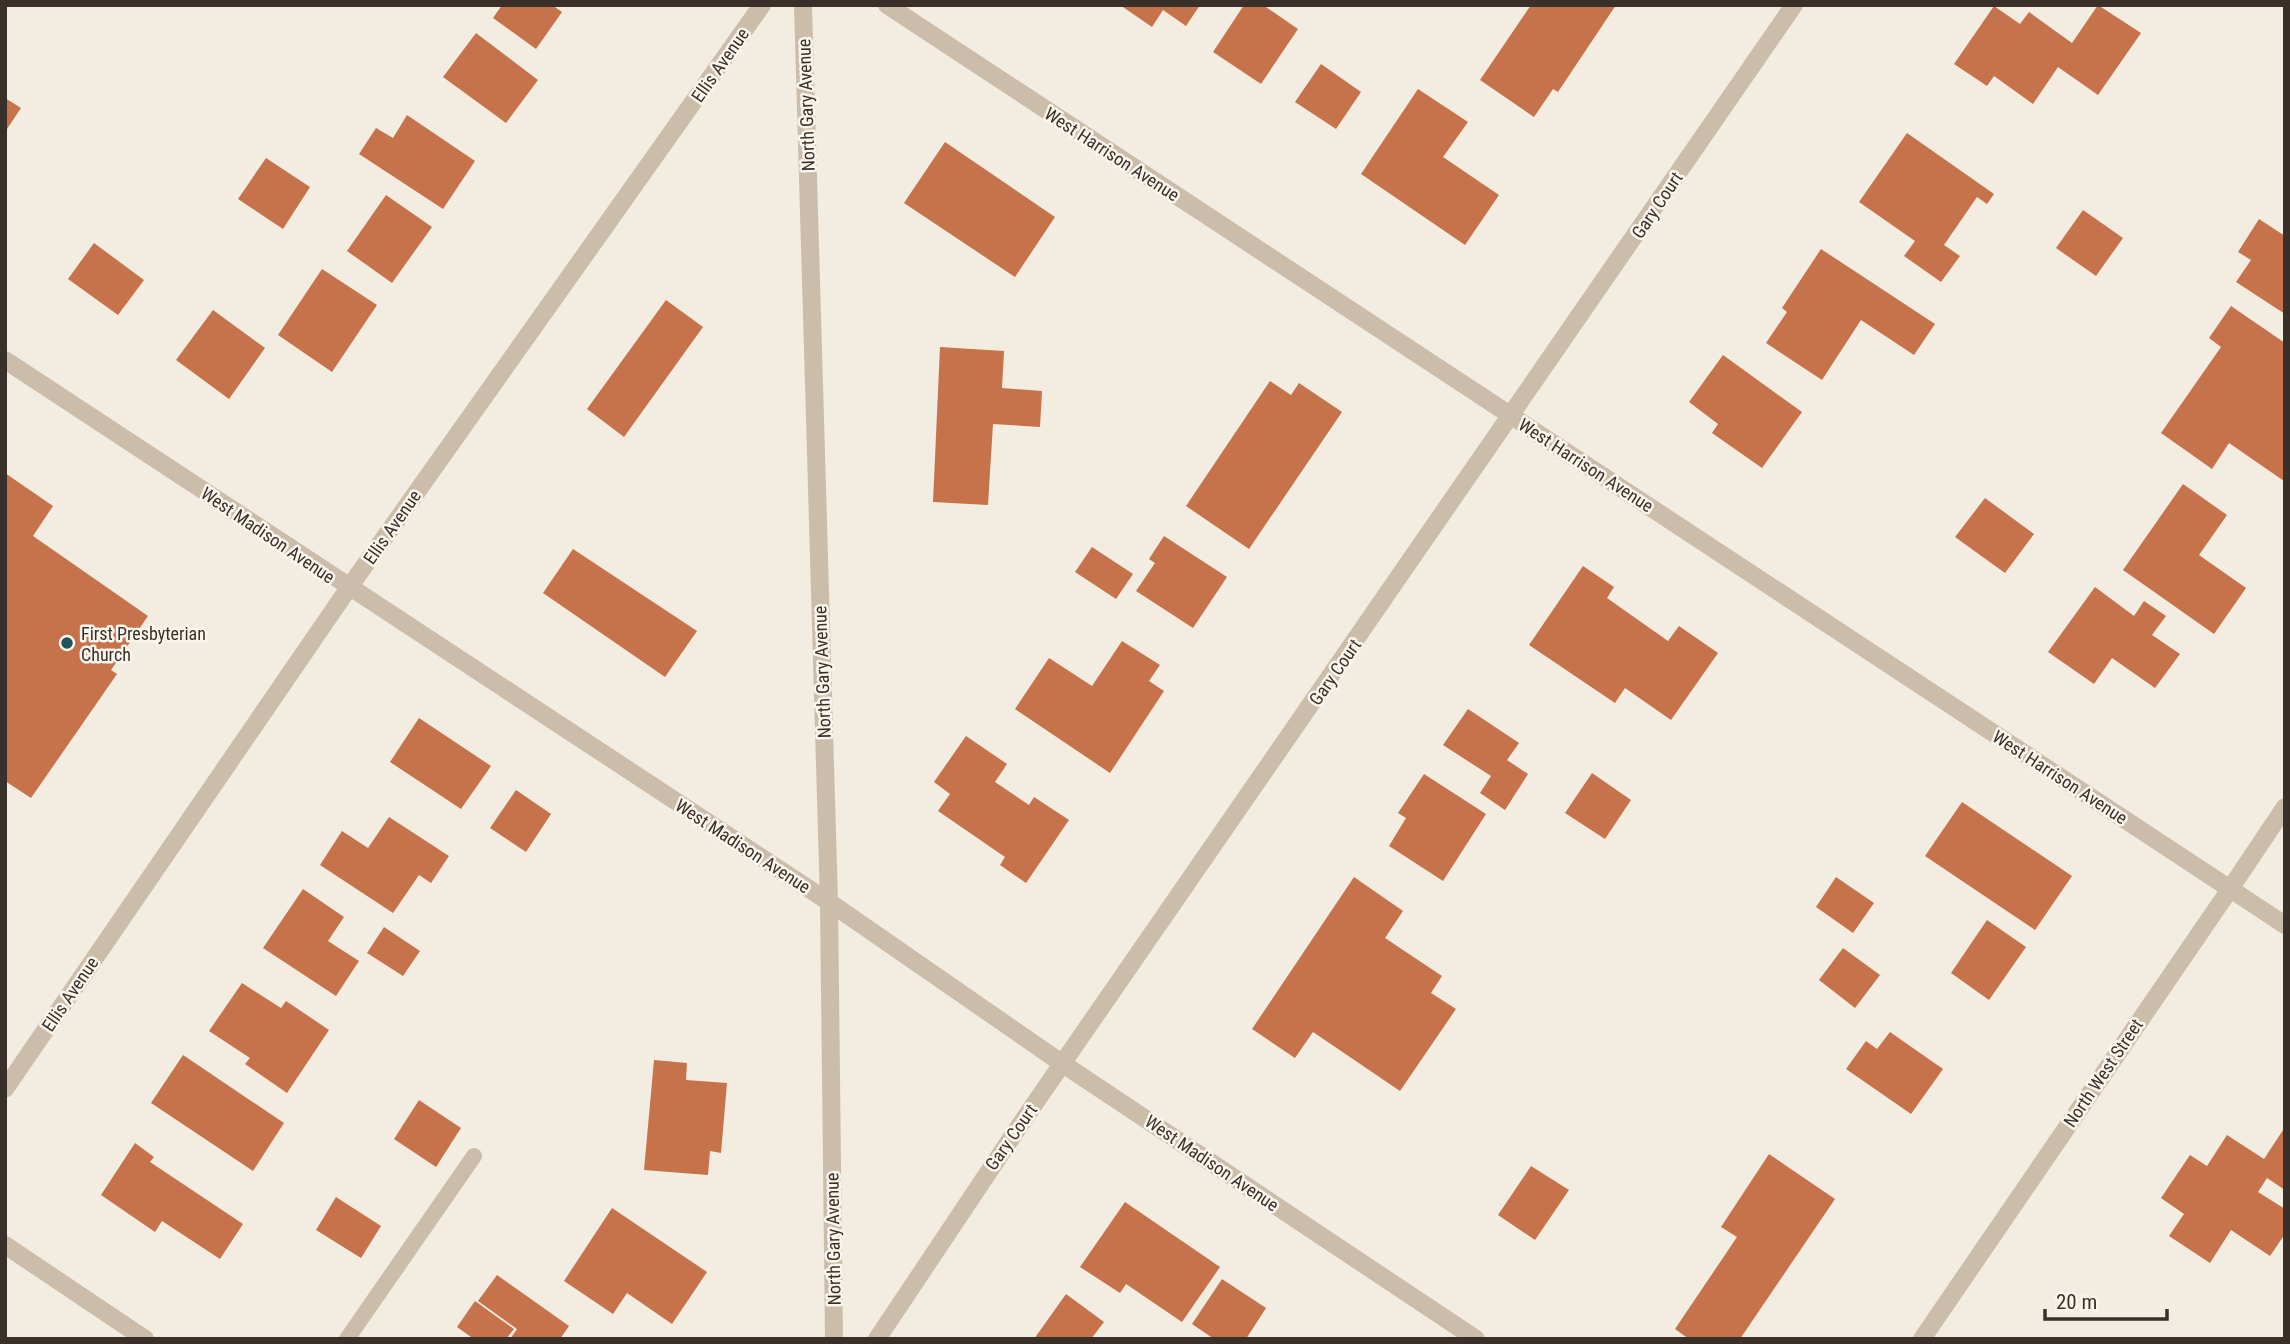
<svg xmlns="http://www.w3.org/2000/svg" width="2290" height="1344" viewBox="0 0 2290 1344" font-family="'Roboto Condensed',sans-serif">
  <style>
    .building { fill: #c6734b }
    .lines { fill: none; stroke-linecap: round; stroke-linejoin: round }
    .service { stroke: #ccbdab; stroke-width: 16 }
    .minor { stroke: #ccbdab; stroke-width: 18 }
    .tertiary { stroke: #ccbdab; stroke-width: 18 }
    .poi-dot { fill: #1f535c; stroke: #faf5ed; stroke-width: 2.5 }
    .labels { text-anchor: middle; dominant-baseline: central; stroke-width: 5; stroke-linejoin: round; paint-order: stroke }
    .street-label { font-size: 18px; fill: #3a302a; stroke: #faf5ed }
    .poi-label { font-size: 18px; fill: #3a302a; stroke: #faf5ed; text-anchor: start }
  </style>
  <rect width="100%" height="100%" fill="#f3ece0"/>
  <g class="building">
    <path d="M502 5H552L562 12 536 49 493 18Z"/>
    <path d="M1120 5H1200L1186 26 1163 10 1152 27Z"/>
    <path d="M1244 5H1263L1298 29 1261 84 1213 52Z"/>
    <path d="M1531 5H1616L1558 92 1553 89 1534 117 1480 80Z"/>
    <path d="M2098 5 2141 33 2098 95 2058 67 2033 104 1994 76 1987 86 1954 64 1994 6 2020 24 2029 12 2072 43Z"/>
    <path d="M476 33 538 80 506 123 443 77Z"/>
    <path d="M1321 64 1361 92 1336 129 1295 102Z"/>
    <path d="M1418 89 1468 122 1443 157 1499 195 1465 245 1361 174Z"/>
    <path d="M5 98 21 108 5 132Z"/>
    <path d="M407 115 475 161 443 209 359 154 376 128 393 138Z"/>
    <path d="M1907 133 1994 194 1987 204 1977 197 1944 245 1960 256 1941 282 1904 256 1915 241 1859 202Z"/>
    <path d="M945 142 1055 217 1015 277 904 203Z"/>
    <path d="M266 158 310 187 283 229 238 199Z"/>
    <path d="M386 195 432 227 392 283 347 251Z"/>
    <path d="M2083 210 2123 238 2096 276 2056 248Z"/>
    <path d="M2259 219 2285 236V314L2236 282 2251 260 2238 252Z"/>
    <path d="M94 243 144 280 118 315 68 279Z"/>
    <path d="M1821 249 1935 324 1914 355 1861 320 1822 380 1766 343 1787 312 1782 308Z"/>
    <path d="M322 269 377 305 332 372 278 335Z"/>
    <path d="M666 300 703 327 624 437 587 409Z"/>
    <path d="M2231 306 2285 343 2284 481 2229 443 2212 469 2161 433 2221 347 2209 338Z"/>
    <path d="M213 310 265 348 229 399 176 360Z"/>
    <path d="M940 347 1004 351 1002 388 1042 391 1040 427 993 424 988 505 933 502Z"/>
    <path d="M1723 355 1802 412 1762 468 1712 433 1718 424 1689 402Z"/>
    <path d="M1270 381 1291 395 1299 383 1342 412 1249 549 1186 506Z"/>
    <path d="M5 473 53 506 33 536 148 616 111 670 117 674 31 798 5 781Z"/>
    <path d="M2183 484 2227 515 2199 555 2246 588 2214 634 2123 570Z"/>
    <path d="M1985 498 2034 534 2005 573 1955 537Z"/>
    <path d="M1164 536 1227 577 1193 628 1136 591 1155 563 1149 559Z"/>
    <path d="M1092 547 1133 574 1116 599 1075 572Z"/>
    <path d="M573 549 697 631 665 677 543 593Z"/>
    <path d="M1583 566 1614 587 1607 598 1668 641 1679 626 1718 653 1671 720 1625 688 1615 703 1529 645Z"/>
    <path d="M2095 587 2134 616 2144 601 2166 616 2152 635 2180 654 2155 688 2112 658 2094 684 2048 652Z"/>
    <path d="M1122 641 1160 665 1149 681 1164 691 1110 773 1015 709 1049 658 1092 686Z"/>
    <path d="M1468 709 1519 743 1507 760 1528 774 1505 810 1480 793 1491 776 1443 745Z"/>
    <path d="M419 718 491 766 461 809 390 762Z"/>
    <path d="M966 736 1007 764 995 782 1029 805 1034 797 1069 820 1026 883 1000 865 1005 857 938 811 950 794 934 782Z"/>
    <path d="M1592 773 1631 800 1605 839 1565 813Z"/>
    <path d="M1424 774 1486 814 1443 881 1389 846 1406 818 1398 813Z"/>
    <path d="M516 790 551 814 526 852 490 828Z"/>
    <path d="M1962 802 2072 876 2035 930 1925 856Z"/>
    <path d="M389 817 449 856 431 883 419 875 393 913 320 865 342 831 368 848Z"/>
    <path d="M1354 877 1403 911 1385 938 1442 976 1431 993 1456 1009 1400 1091 1313 1032 1295 1058 1252 1029Z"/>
    <path d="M1836 877 1874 903 1853 933 1816 907Z"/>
    <path d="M303 889 344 917 328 941 359 961 336 996 263 948Z"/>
    <path d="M1987 920 2026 947 1989 1000 1951 973Z"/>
    <path d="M384 927 420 951 403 976 367 953Z"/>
    <path d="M1843 948 1880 975 1855 1008 1819 980Z"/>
    <path d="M242 983 281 1008 286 1001 329 1030 287 1093 245 1064 250 1058 209 1031Z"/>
    <path d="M1890 1032 1943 1069 1911 1114 1846 1069 1866 1041 1877 1049Z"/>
    <path d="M183 1055 284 1123 253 1171 151 1103Z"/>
    <path d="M654 1060 687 1063 686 1080 727 1083 721 1153 710 1151 708 1175 644 1170Z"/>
    <path d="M419 1100 461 1128 436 1167 394 1139Z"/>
    <path d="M2285 1127V1190L2267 1178 2258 1192 2285 1209V1234L2270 1256 2231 1230 2210 1263 2169 1236 2184 1214 2161 1198 2190 1155 2207 1166 2227 1135 2264 1159Z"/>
    <path d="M135 1143 154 1157 150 1162 243 1224 220 1259 162 1221 155 1232 101 1195Z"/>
    <path d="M1769 1154 1835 1199 1740 1339H1689L1675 1329 1737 1237 1721 1227Z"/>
    <path d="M1531 1166 1569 1190 1535 1240 1498 1215Z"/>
    <path d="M336 1197 381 1226 361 1258 316 1230Z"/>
    <path d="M1125 1202 1220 1267 1182 1322 1126 1284 1120 1293 1080 1267Z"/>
    <path d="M612 1208 707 1272 672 1324 627 1293 613 1314 564 1281Z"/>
    <path d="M497 1275 569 1326 560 1339H510L517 1329 478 1301Z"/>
    <path d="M1222 1279 1266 1308 1246 1339H1214L1192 1324Z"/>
    <path d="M1066 1294 1104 1322 1091 1339H1034Z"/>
    <path d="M475 1301 514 1329 506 1339H474L457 1327Z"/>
  </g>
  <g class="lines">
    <path class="service" d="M347 1339 474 1156"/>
    <g class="minor">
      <path d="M803 5 829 902 834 1339"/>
      <path d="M5 360 829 902 1063 1064 1476 1339"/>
      <path d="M2230 889 2285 807"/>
      <path d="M5 1089 348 589 762 5"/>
      <path d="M5 1245 145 1339"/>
      <path d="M877 1339 1024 1119 1794 5"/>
    </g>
    <g class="tertiary">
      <path d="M887 5 2285 925"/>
      <path d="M1922 1339 2230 889"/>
    </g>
  </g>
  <circle class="poi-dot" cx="67" cy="643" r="7"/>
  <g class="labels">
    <g class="street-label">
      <text transform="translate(720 65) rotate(-55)">Ellis Avenue</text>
      <text transform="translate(806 105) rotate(-92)">North Gary Avenue</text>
      <text transform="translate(1112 154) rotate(33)">West Harrison Avenue</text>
      <text transform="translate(1657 205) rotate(-56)">Gary Court</text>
      <text transform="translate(1586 465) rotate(33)">West Harrison Avenue</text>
      <text transform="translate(392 527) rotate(-55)">Ellis Avenue</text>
      <text transform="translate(268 535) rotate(34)">West Madison Avenue</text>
      <text transform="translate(822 672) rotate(-92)">North Gary Avenue</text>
      <text transform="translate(1335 672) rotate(-55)">Gary Court</text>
      <text transform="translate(2060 777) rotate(33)">West Harrison Avenue</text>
      <text transform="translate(743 846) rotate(33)">West Madison Avenue</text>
      <text transform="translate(70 994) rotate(-56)">Ellis Avenue</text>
      <text transform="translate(2103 1073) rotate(-56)">North West Street</text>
      <text transform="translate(1011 1137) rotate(-55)">Gary Court</text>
      <text transform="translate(1212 1163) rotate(34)">West Madison Avenue</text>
      <text transform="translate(833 1239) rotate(-91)">North Gary Avenue</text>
    </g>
    <g class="poi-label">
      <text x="81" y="633">First Presbyterian<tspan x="81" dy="21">Church</tspan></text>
    </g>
  </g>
  <rect width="2290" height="1344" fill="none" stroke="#3a302a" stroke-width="14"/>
  <path d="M2045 1309v10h122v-10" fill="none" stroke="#3a302a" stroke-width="3.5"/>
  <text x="2056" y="1309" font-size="21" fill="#3a302a" stroke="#faf5ed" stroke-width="5" paint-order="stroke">20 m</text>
</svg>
